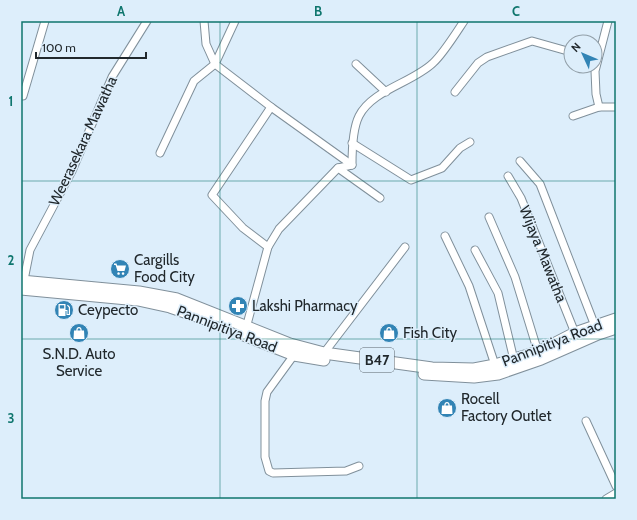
<svg xmlns="http://www.w3.org/2000/svg" width="637" height="520" viewBox="0 0 637 520" font-family="Cabin,sans-serif">
  <style>
    .lines { fill: none; stroke-linecap: round; stroke-linejoin: round }
    .street-casing { stroke: #80909b; stroke-width: 9 }
    .primary-casing { stroke: #80909b; stroke-width: 13 }
    .street { stroke: #fff; stroke-width: 7 }
    .primary { stroke: #fff; stroke-width: 11 }
    .grid { fill: none; stroke: #0f766e; stroke-width: 1; stroke-opacity: 0.55 }
    .labels { text-anchor: middle; dominant-baseline: central; stroke-width: 3; stroke-linejoin: round; paint-order: stroke }
    .shield { fill: #ddeefb; stroke: #59636a; stroke-width: 1 }
    .shield-label { font-size: 14px; font-weight: bold; fill: #21282c }
    .street-label { font-size: 15px; fill: #21282c; stroke: #ddeefb }
    .poi-label { font-size: 15px; fill: #21282c; stroke: #ddeefb; text-anchor: start }
    .neatline { fill: none; stroke: #0f766e; stroke-width: 1.5 }
    .grid-label { font-size: 13px; text-anchor: middle; font-weight: bold; fill: #0f766e }
  </style>
  <rect width="100%" height="100%" fill="#ddeefb"/>
  <g class="lines">
    <g class="street-casing">
      <g id="street">
        <path d="M204 21 206 44 215 64 271 107 352 165"/>
        <path d="M356 64 386 92"/>
        <path d="M455 92 478 63 487 57 532 41 571 52"/>
        <path d="M21 96H23L45 21"/>
        <path d="M599 107 596 94 595 71 608 21"/>
        <path d="M573 116 599 107H616"/>
        <path d="M352 143 411 180 442 168 460 148 470 142"/>
        <path d="M160 153 194 81 215 64 235 21"/>
        <path d="M520 161 540 184 595 326"/>
        <path d="M338 168 380 198"/>
        <path d="M508 176 521 198 575 333"/>
        <path d="M489 217 515 277 538 352"/>
        <path d="M445 236 469 286 495 365"/>
        <path d="M268 247 243 228 212 195 271 107"/>
        <path d="M475 250 498 293 514 360"/>
        <path d="M23 285 30 250 72 171 112 77 147 21"/>
        <path d="M246 328 268 247 279 229 338 168 352 165C352 151 353 128 359 116 372 90 412 83 433 63 443 54 456 33 464 21"/>
        <path d="M324 353 405 247"/>
        <path d="M294 355 267 392 265 401V457L269 471 273 473 346 471 359 466"/>
        <path d="M586 421 616 486"/>
        <path d="M606 499 616 493"/>
      </g>
    </g>
    <g class="primary-casing">
      <g id="primary">
        <path d="M21 281 139 292 177 299 290 344 324 353 432 368 474 369 495 365 538 352 575 333 616 319"/>
        <path d="M21 289 138 300 170 307 211 321"/>
        <path d="M241 334 294 355 324 360"/>
        <path d="M424 374 474 377 498 374 541 359 598 334 616 328"/>
      </g>
    </g>
    <use href="#street" class="street"/>
    <use href="#primary" class="primary"/>
  </g>
  <path class="grid" d="M220 21V499M417 21V499M21 181H616M21 339H616"/>
  <defs>
    <g id="supermarket-disc" transform="scale(1)"><circle r="9.5" fill="#3284b5" stroke="#ddeefb"/><path d="M-6-5.5h2.5l.6 2H6L4.5 2H-2.5L-4.4-4H-6ZM-1.5 3.2a1.3 1.3 0 1 0 .1 0ZM3 3.2a1.3 1.3 0 1 0 .1 0Z" fill="#fff"/></g>
    <g id="pharmacy-disc" transform="scale(1)"><circle r="9.5" fill="#3284b5" stroke="#ddeefb"/><path d="M-2-6h4v4h4v4h-4v4h-4v-4h-4v-4h4Z" fill="#fff"/></g>
    <g id="fuel-disc" transform="scale(1)"><circle r="9.5" fill="#3284b5" stroke="#ddeefb"/><path d="M-5.5-6h7V0h2V4h1.3V-2.5L3-4.5l.8-.8L6-3V5H2.5V1h-1V6h-7ZM-4.2-4.7v3.2H.2V-4.7Z" fill="#fff"/></g>
    <g id="shop-disc" transform="scale(1)"><circle r="9.5" fill="#3284b5" stroke="#ddeefb"/><path d="M-5-2.5h2.3a2.7 3.5 0 0 1 5.4 0H5L5.5 6h-11ZM-1.5-2.5h3a1.5 2.3 0 0 0-3 0Z" fill="#fff"/></g>
  </defs>
  <g fill-rule="evenodd">
    <use href="#supermarket-disc" x="120" y="269"/>
    <use href="#pharmacy-disc" x="238" y="306"/>
    <use href="#fuel-disc" x="64" y="310"/>
    <use href="#shop-disc" x="79" y="333"/>
    <use href="#shop-disc" x="389" y="333"/>
    <use href="#shop-disc" x="447" y="408"/>
  </g>
  <g class="labels">
    <rect class="shield" x="360" y="348" width="34" height="24" rx="3"/>
    <g class="shield-label">
      <text x="377" y="360">B47</text>
    </g>
    <g class="street-label">
      <text transform="translate(83 141) rotate(-65)">Weerasekara Mawatha</text>
      <text transform="translate(543 254) rotate(68)">Wijaya Mawatha</text>
      <text transform="translate(227 329) rotate(21)">Pannipitiya Road</text>
      <text transform="translate(552 343) rotate(-21)">Pannipitiya Road</text>
    </g>
    <g class="poi-label">
      <text x="134" y="260">Cargills<tspan x="134" dy="17">Food City</tspan></text>
      <text x="252" y="306">Lakshi Pharmacy</text>
      <text x="78" y="310">Ceypecto</text>
      <text x="403" y="333">Fish City</text>
      <text x="79" y="354" text-anchor="middle">S.N.D. Auto<tspan x="79" dy="17">Service</tspan></text>
      <text x="461" y="399">Rocell<tspan x="461" dy="17">Factory Outlet</tspan></text>
    </g>
  </g>
  <rect width="637" height="520" fill="none" stroke="#ddeefb" stroke-width="44"/>
  <g transform="translate(583 54) rotate(314)"><circle r="19" fill="#ddeefb" stroke="#929fa8"/>
  <path d="M0-3L7 15L0 10L-7 15Z" fill="#3284b5"/>
  <text y="-6" font-size="11" font-weight="bold" text-anchor="middle" fill="#21282c">N</text>
  </g>
  <path d="M36 52v6h110v-6" fill="none" stroke="#21282c" stroke-width="2"/>
  <text x="42" y="52" font-size="12" fill="#21282c" stroke="#ddeefb" stroke-width="3" paint-order="stroke">100 m</text>
  <rect x="22" y="22" width="593" height="476" class="neatline"/>
  <g class="grid-label">
    <text x="121" y="16">A</text>
    <text x="318" y="16">B</text>
    <text x="516" y="16">C</text>
    <text x="11" y="106">1</text>
    <text x="11" y="265">2</text>
    <text x="11" y="423">3</text>
  </g>
</svg>
